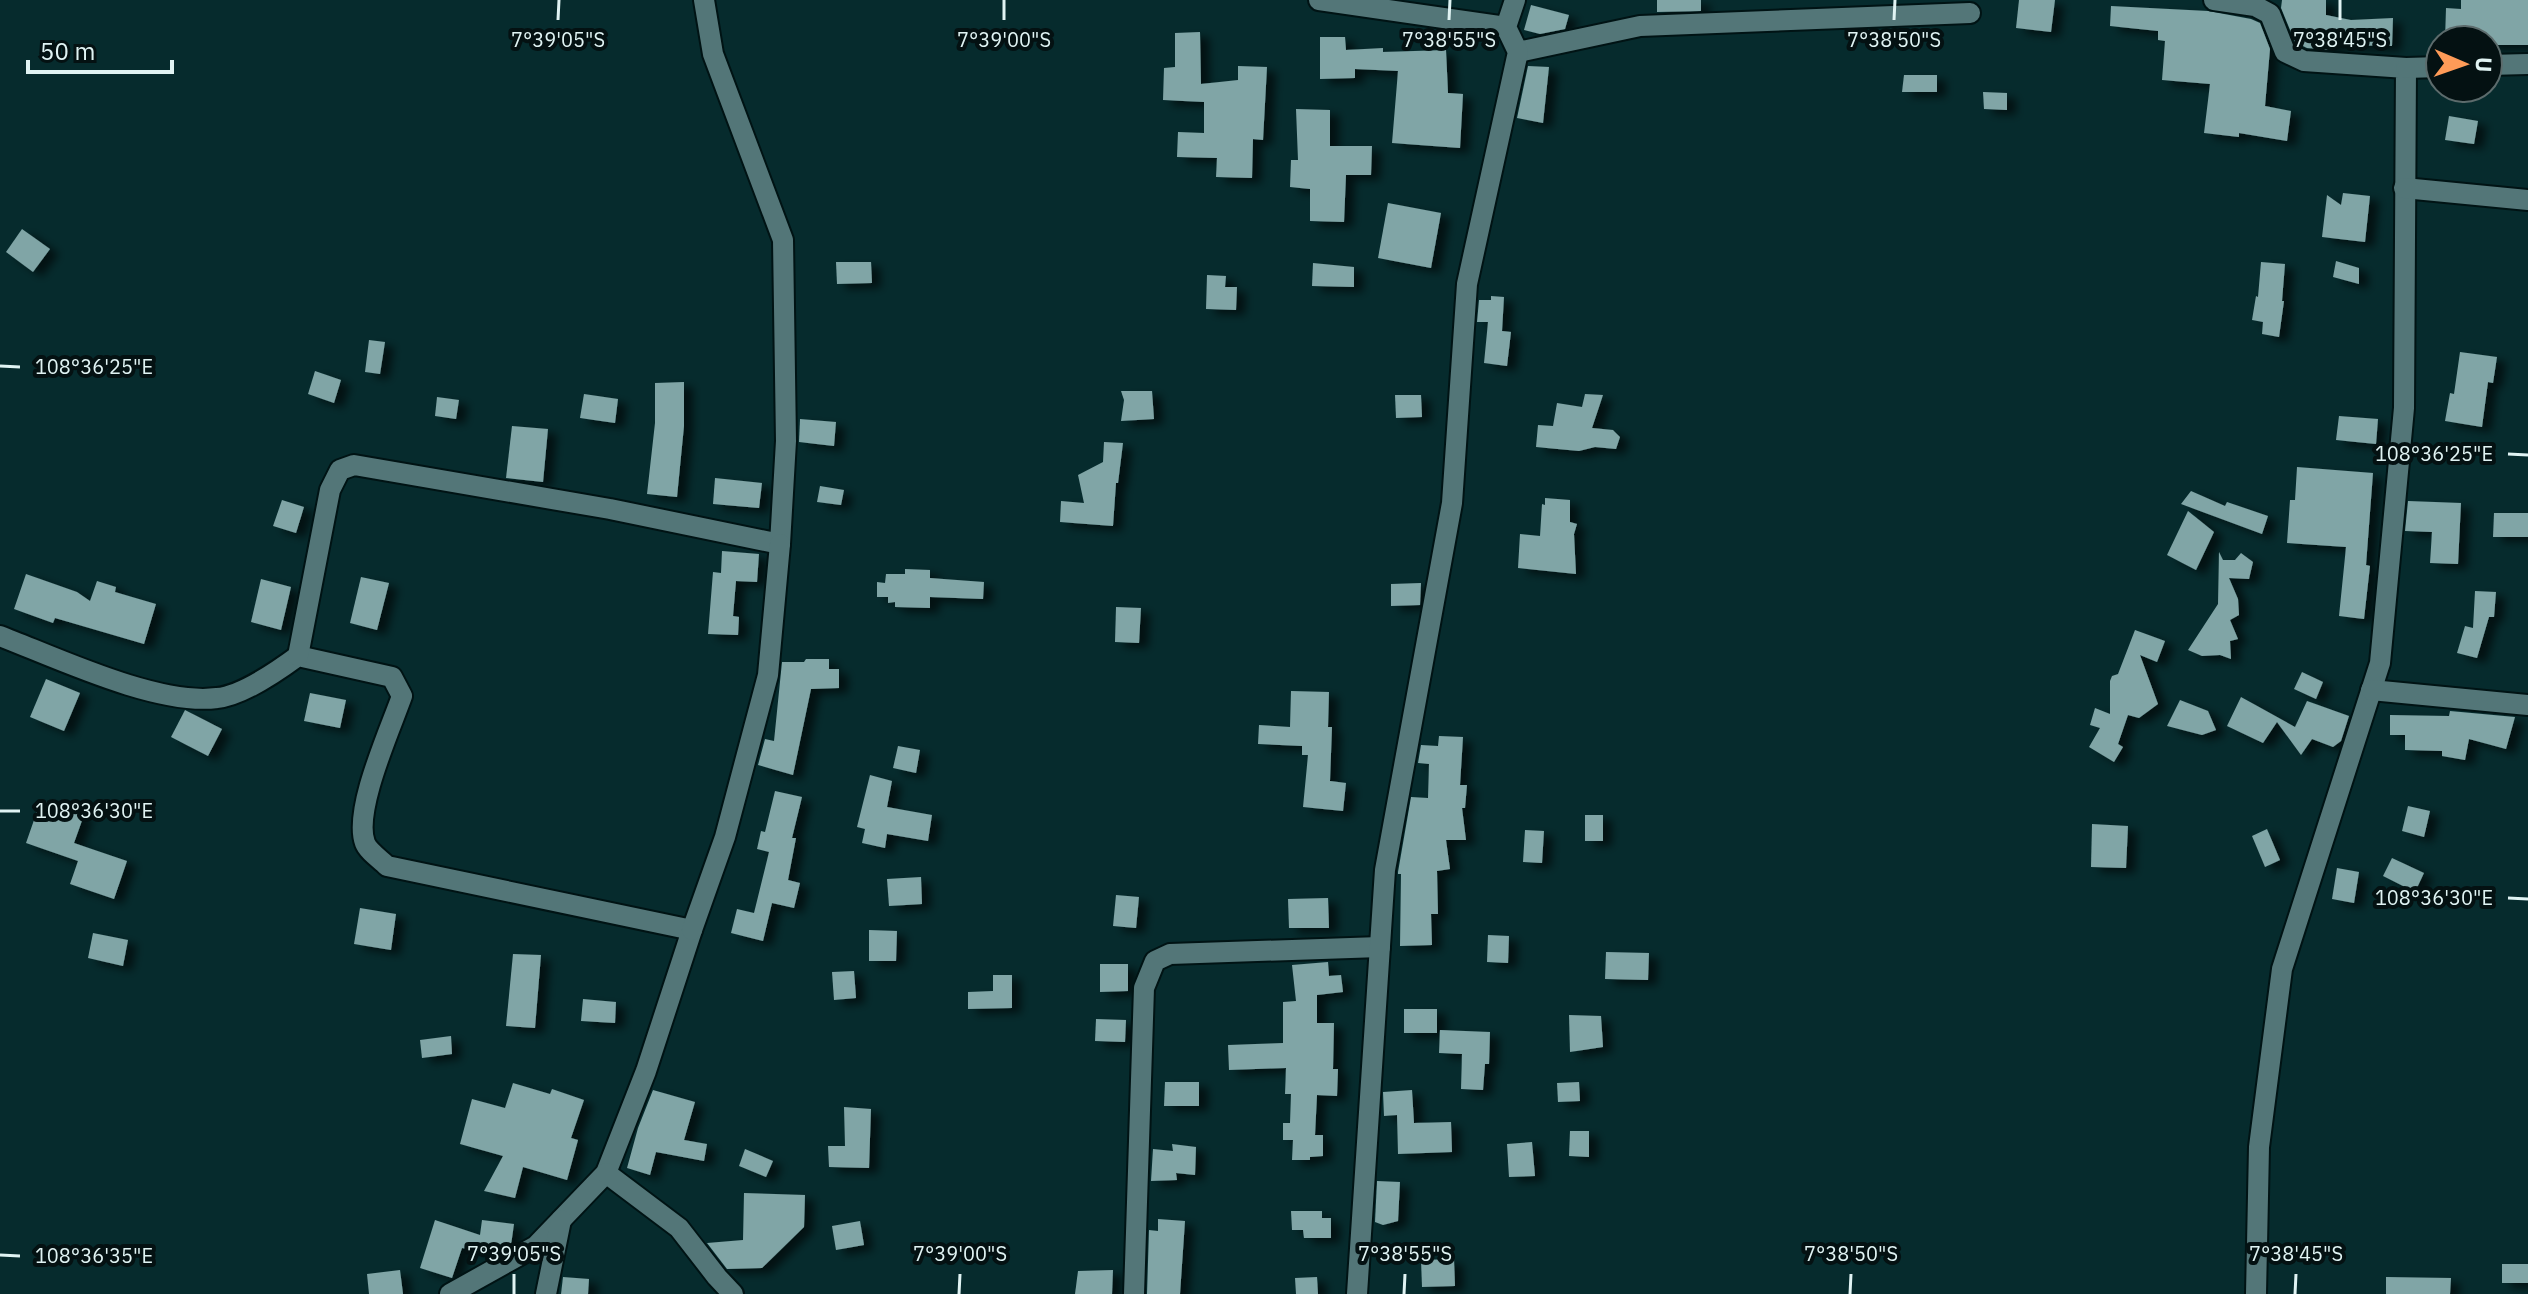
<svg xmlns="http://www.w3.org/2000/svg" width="2528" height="1294" viewBox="0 0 2528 1294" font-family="'IBM Plex Sans',sans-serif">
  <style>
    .building { fill: #80a5a6; filter: url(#shadow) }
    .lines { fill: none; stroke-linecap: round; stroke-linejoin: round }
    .minor-casing { stroke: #001314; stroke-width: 24 }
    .minor { stroke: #537678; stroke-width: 20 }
    .ticks { fill: none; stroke: #e0f3f3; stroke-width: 3 }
    .ticks-label { font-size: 20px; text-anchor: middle; fill: #e0f3f3; stroke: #041112; stroke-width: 8; stroke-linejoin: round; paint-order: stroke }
  </style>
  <defs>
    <filter id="shadow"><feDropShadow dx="9" dy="5" stdDeviation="4" flood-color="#0009"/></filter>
  </defs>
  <rect width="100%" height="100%" fill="#062b2d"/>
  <g class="building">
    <path d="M1657 0H1701V11L1657 12Z"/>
    <path d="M2019 0H2055L2051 32 2016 28Z"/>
    <path d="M2282 0H2326V15L2351 20 2393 18 2392 46 2333 45 2336 50 2307 48 2295 42 2281 8Z"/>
    <path d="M2461 0H2528V45H2488V40H2445L2446 8 2461 9Z"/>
    <path d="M1531 5 1569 15 1565 29 1540 34 1524 30Z"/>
    <path d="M2111 6 2208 11 2251 19 2260 23 2270 49 2265 106 2291 111 2287 141 2239 133V137L2204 133 2210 84 2162 80 2165 41 2158 40V31L2110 26Z"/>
    <path d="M1200 32 1201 84 1238 80V66L1267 67 1263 140 1253 139 1252 178 1216 177 1217 158 1177 157 1178 132 1204 133V102L1163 100 1164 68 1175 67V33Z"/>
    <path d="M1320 37H1345L1346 50 1383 48V52L1446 50 1448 93 1463 94 1460 148 1392 143 1398 71 1355 69V78L1320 79Z"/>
    <path d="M1528 66 1549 67 1543 123 1517 118Z"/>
    <path d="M1904 75H1937V92H1902Z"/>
    <path d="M1983 92 2007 93V110L1984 109Z"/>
    <path d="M1296 109 1330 110V146H1372L1371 175H1346L1344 222 1310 221V189L1290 187 1291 160H1298Z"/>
    <path d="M2449 116 2478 121 2474 144 2445 140Z"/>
    <path d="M2343 193 2370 196 2365 242 2322 237 2327 195 2341 205Z"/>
    <path d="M1388 203 1441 213 1431 268 1378 258Z"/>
    <path d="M22 229 50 249 33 272 6 252Z"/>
    <path d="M2336 261 2359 268V284L2333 277Z"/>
    <path d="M836 262H871L872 283 837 284Z"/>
    <path d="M2261 262 2285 264 2282 301H2284L2279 337 2262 334 2263 322 2252 320 2256 296 2258 297Z"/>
    <path d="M1313 263 1354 267V287L1312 286Z"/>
    <path d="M1207 275 1226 276 1225 287H1237L1236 310 1206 309Z"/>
    <path d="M1491 296 1504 297 1502 331 1511 332 1507 366 1484 363 1488 322H1477L1479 300H1491Z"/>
    <path d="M369 340 385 342 380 374 365 372Z"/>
    <path d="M2460 352 2497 357 2493 383 2488 382 2482 427 2445 421 2450 393 2454 394Z"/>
    <path d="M315 371 341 380 334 403 308 394Z"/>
    <path d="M684 382V426L677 497 647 494 655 423V383Z"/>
    <path d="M1121 391H1152L1154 419 1121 421 1124 400Z"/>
    <path d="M584 394 618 399 615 423 580 418Z"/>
    <path d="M1585 394 1603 395 1592 428 1613 430 1620 437 1616 449 1595 447 1579 451 1536 447 1538 425 1553 426 1557 403 1582 407Z"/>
    <path d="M1395 395H1421L1422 417 1396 418Z"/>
    <path d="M437 397 459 400 456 419 435 416Z"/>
    <path d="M2339 416 2378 419 2376 444 2336 440Z"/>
    <path d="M800 419 836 422 834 446 799 442Z"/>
    <path d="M512 426 548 429 543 482 506 478Z"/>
    <path d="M1104 442 1123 443 1118 483H1116L1113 526 1060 522 1061 501 1084 503 1078 475 1103 462Z"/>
    <path d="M2297 467 2373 473 2366 565 2370 566 2364 619 2339 616 2346 547 2287 543 2290 500H2295Z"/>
    <path d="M715 478 762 483 759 508 713 504Z"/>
    <path d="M820 486 844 490 841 505 817 502Z"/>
    <path d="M2191 491 2225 506 2227 502 2268 516 2262 534 2181 504Z"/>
    <path d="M1545 498 1570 500V522L1577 524 1574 534 1576 574 1518 568 1520 534 1540 536 1542 504 1545 505Z"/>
    <path d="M282 500 304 507 296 533 273 526Z"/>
    <path d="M2408 501 2461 503 2458 564 2430 563 2432 532 2405 531Z"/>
    <path d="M2188 511 2214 532 2196 570 2167 555Z"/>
    <path d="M2494 513H2528V537H2493Z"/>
    <path d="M722 551 759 554 757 582 736 581 733 616 739 617 738 635 708 634 713 572 721 573Z"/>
    <path d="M2219 552 2223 560H2235L2241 553 2253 562 2249 579 2229 578 2238 599 2239 615 2230 620 2238 639 2230 641 2231 659 2220 655 2202 656 2188 650 2218 604Z"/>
    <path d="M905 569 930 570V578L984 582 983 599 930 597V608L895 607V602L888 603V597H877V582L885 583 886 574H905Z"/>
    <path d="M26 574 77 592 90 601 97 581 116 587 115 592 156 604 144 644 55 618 53 623 14 609Z"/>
    <path d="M361 577 389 583 377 630 350 623Z"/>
    <path d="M261 579 291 587 281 630 251 622Z"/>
    <path d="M1421 583 1420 605 1391 606V584Z"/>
    <path d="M2475 591 2496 592 2494 617H2489L2477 658 2457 653 2465 626 2473 628Z"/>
    <path d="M1116 607 1141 608 1139 643 1115 642Z"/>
    <path d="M2135 630 2165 641 2157 662 2140 655 2158 704 2139 718 2128 715 2118 744 2123 747 2114 762 2089 747 2100 728 2090 725 2095 708 2110 714V681L2112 676 2118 674Z"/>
    <path d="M806 659H829V669H839V688L811 689 793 775 758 765 765 739 774 741 782 662H804Z"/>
    <path d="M2302 672 2323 682 2316 699 2294 689Z"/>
    <path d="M46 679 80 693 64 731 30 717Z"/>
    <path d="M1291 691 1329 692 1328 727H1332L1330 781 1346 783 1343 811 1303 807 1308 755H1302V746L1258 744 1259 725 1290 727Z"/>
    <path d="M310 693 346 700 340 728 304 721Z"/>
    <path d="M2241 697 2295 727 2307 701 2349 716 2341 741 2333 747 2312 739 2301 755 2277 722 2263 743 2227 726Z"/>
    <path d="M2180 700 2208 711 2216 730 2202 735 2167 726Z"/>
    <path d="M185 710 222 729 208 756 171 737Z"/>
    <path d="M2450 711 2515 717 2506 749 2469 739 2465 760 2442 756V751L2405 750V735H2390V715L2449 716Z"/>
    <path d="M1439 736 1463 737 1460 785H1467L1465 808H1462L1466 840H1446L1450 869 1437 871 1438 914H1431L1432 945 1400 946 1401 874H1398V872L1411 797 1428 798 1429 764 1418 763 1421 745 1438 746Z"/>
    <path d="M898 746 920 750 916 773 893 768Z"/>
    <path d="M870 775 892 781 887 807 932 815 928 841 887 834 885 848 862 843 865 829 857 827Z"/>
    <path d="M775 791 802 797 792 838H796L788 880 800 883 794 908 772 903 763 941 731 933 737 909 754 913 769 852 757 849 761 831 765 832Z"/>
    <path d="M41 800 84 815 74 843 127 861 114 899 70 884 78 861 26 843Z"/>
    <path d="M2408 806 2430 811 2424 837 2402 831Z"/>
    <rect x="1585" y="815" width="18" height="26"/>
    <path d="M2092 824 2128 826 2126 868 2091 867Z"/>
    <path d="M2267 829 2280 860 2265 867 2252 836Z"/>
    <path d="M1525 830 1544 831 1542 863 1523 862Z"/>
    <path d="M2392 858 2424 873 2415 892 2383 876Z"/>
    <path d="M2337 868 2359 872 2354 903 2332 899Z"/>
    <path d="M921 877 922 904 889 906 887 879Z"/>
    <path d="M1116 895 1139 897 1136 928 1113 926Z"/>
    <path d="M1328 898 1329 928H1289L1288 899Z"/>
    <path d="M360 908 396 914 391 950 354 944Z"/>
    <path d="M869 930 897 931 896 961H869Z"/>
    <path d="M93 933 128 940 123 966 88 958Z"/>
    <path d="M1488 935 1509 936 1508 963 1487 962Z"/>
    <path d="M1606 952 1649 953 1648 980 1605 979Z"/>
    <path d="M513 954 541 955 535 1028 506 1026Z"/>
    <path d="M1328 962 1329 976 1341 975 1343 992 1317 995V1023H1334L1333 1069H1338L1337 1096 1317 1095 1315 1135H1323V1156L1310 1157V1160H1292L1293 1140H1283V1123H1290L1291 1094H1285L1286 1068 1229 1070 1228 1045 1283 1043V1002L1296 1001 1292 965Z"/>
    <path d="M1100 964H1128V991L1100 992Z"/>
    <path d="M854 971 856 998 834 1000 832 972Z"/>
    <path d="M993 975H1012V1008L968 1009V992L993 991Z"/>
    <path d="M583 999 616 1002 615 1023 581 1021Z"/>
    <rect x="1404" y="1009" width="33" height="24"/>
    <path d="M1569 1015 1601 1016 1603 1047 1570 1052Z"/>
    <path d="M1096 1019 1126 1020 1125 1042 1095 1041Z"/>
    <path d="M1440 1030 1490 1032 1489 1064H1485L1483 1090 1461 1089 1462 1054 1439 1053Z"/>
    <path d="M451 1036 452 1054 422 1058 420 1040Z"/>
    <path d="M1165 1082H1199V1106H1164Z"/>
    <path d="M1579 1082 1580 1101 1558 1102 1557 1083Z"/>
    <path d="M513 1083 550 1094 552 1089 584 1100 571 1138 578 1140 567 1180 523 1167 515 1198 484 1191 503 1156 460 1144 472 1099 505 1108Z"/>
    <path d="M653 1090 695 1102 684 1140 707 1144 704 1161 656 1152 650 1175 627 1168 638 1128Z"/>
    <path d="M1412 1090 1414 1123 1451 1122 1452 1152 1398 1154 1397 1115 1384 1116 1383 1092Z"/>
    <path d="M844 1107 871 1109 869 1168 829 1167 828 1146H845Z"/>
    <path d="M1570 1131H1589V1157L1569 1156Z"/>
    <path d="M1532 1142 1535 1176 1509 1177 1507 1144Z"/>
    <path d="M1172 1144 1196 1147 1195 1175 1176 1173 1177 1180 1151 1181 1153 1149 1173 1151Z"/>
    <path d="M745 1149 773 1161 766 1177 739 1166Z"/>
    <path d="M1377 1181 1400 1182 1398 1221 1383 1225 1375 1222Z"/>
    <path d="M744 1193 805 1195 804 1227 762 1268 727 1269 707 1243 743 1240Z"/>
    <path d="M1291 1211H1322V1218H1331V1238H1304L1303 1230H1292Z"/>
    <path d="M1158 1219 1185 1221 1180 1294H1147L1149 1230 1158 1231Z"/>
    <path d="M435 1220 480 1235 482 1220 514 1224 511 1245 496 1254 462 1248 452 1278 420 1268Z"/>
    <path d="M860 1221 864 1245 836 1250 832 1226Z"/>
    <path d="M1454 1259 1455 1286 1422 1287 1421 1260Z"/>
    <rect x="2502" y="1264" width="26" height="19"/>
    <path d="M400 1270 403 1294H369L367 1274Z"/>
    <path d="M1113 1270 1112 1294H1075L1078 1271Z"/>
    <path d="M563 1277 589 1279 588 1294H561Z"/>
    <path d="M1317 1277 1318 1294H1296L1295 1278Z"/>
    <path d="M2386 1277 2451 1278 2450 1294H2386Z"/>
  </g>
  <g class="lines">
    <g class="minor-casing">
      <g id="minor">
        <path d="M1319 0 1506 27"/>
        <path d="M2214 0 2255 6 2270 14 2285 52 2304 61 2406 68 2404 408 2380 663 2282 969 2259 1147 2256 1294"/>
        <path d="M1518 52 1640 26 1970 13"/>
        <path d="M2488 65 2528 64"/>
        <path d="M2406 68 2440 67"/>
        <path d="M2404 188 2528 200"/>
        <path d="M0 636C57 658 158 706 217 698 241 696 279 670 298 656L392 677 402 696C390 730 353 811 365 843 368 851 380 859 387 866L692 930 646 1071 606 1173 536 1246 450 1294"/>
        <path d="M298 656 330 490 340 470 354 465 610 509 780 544 786 441 783 240 713 54 704 0"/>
        <path d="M2371 690 2528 705"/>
        <path d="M692 930 725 837 768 675 780 544"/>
        <path d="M606 1173 679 1228 717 1277 733 1294"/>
        <path d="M546 1294 561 1220"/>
        <path d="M1134 1294 1144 988 1155 961 1170 954 1380 947"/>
        <path d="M1357 1294 1385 870 1452 503 1467 284 1518 52 1506 27 1515 0"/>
      </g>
    </g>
    <use href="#minor" class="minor"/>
  </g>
  <path class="ticks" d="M558 20 559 0M1004 20V0M1449 20 1450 0M1894 20 1895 0M2340 20V0M0 366 20 367M2508 454 2528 455M0 811H20M2508 898 2528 899M0 1255 20 1256M514 1294V1274M959 1294 960 1274M1404 1294 1405 1274M1850 1294 1851 1274M2295 1294 2296 1274"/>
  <g class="ticks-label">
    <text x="558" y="47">7°39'05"S</text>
    <text x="1004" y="47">7°39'00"S</text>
    <text x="1449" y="47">7°38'55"S</text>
    <text x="1894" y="47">7°38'50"S</text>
    <text x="2340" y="47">7°38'45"S</text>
    <text x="94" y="374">108°36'25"E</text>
    <text x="2434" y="461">108°36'25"E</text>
    <text x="94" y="818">108°36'30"E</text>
    <text x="2434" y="905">108°36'30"E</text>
    <text x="514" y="1261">7°39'05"S</text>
    <text x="960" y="1261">7°39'00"S</text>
    <text x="1405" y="1261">7°38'55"S</text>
    <text x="1851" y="1261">7°38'50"S</text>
    <text x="2296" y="1261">7°38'45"S</text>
    <text x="94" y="1263">108°36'35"E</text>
  </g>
  <g transform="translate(2464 64) rotate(92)"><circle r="38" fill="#041112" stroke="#5c6b6c" stroke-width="2"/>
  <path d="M0-6L14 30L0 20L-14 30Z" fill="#fe9b58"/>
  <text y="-12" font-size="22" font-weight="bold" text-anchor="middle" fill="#e0f3f3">U</text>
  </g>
  <path d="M28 60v12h144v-12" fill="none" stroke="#e0f3f3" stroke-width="4"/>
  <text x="40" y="60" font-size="24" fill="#e0f3f3" stroke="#041112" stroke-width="6" paint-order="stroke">50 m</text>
</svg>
